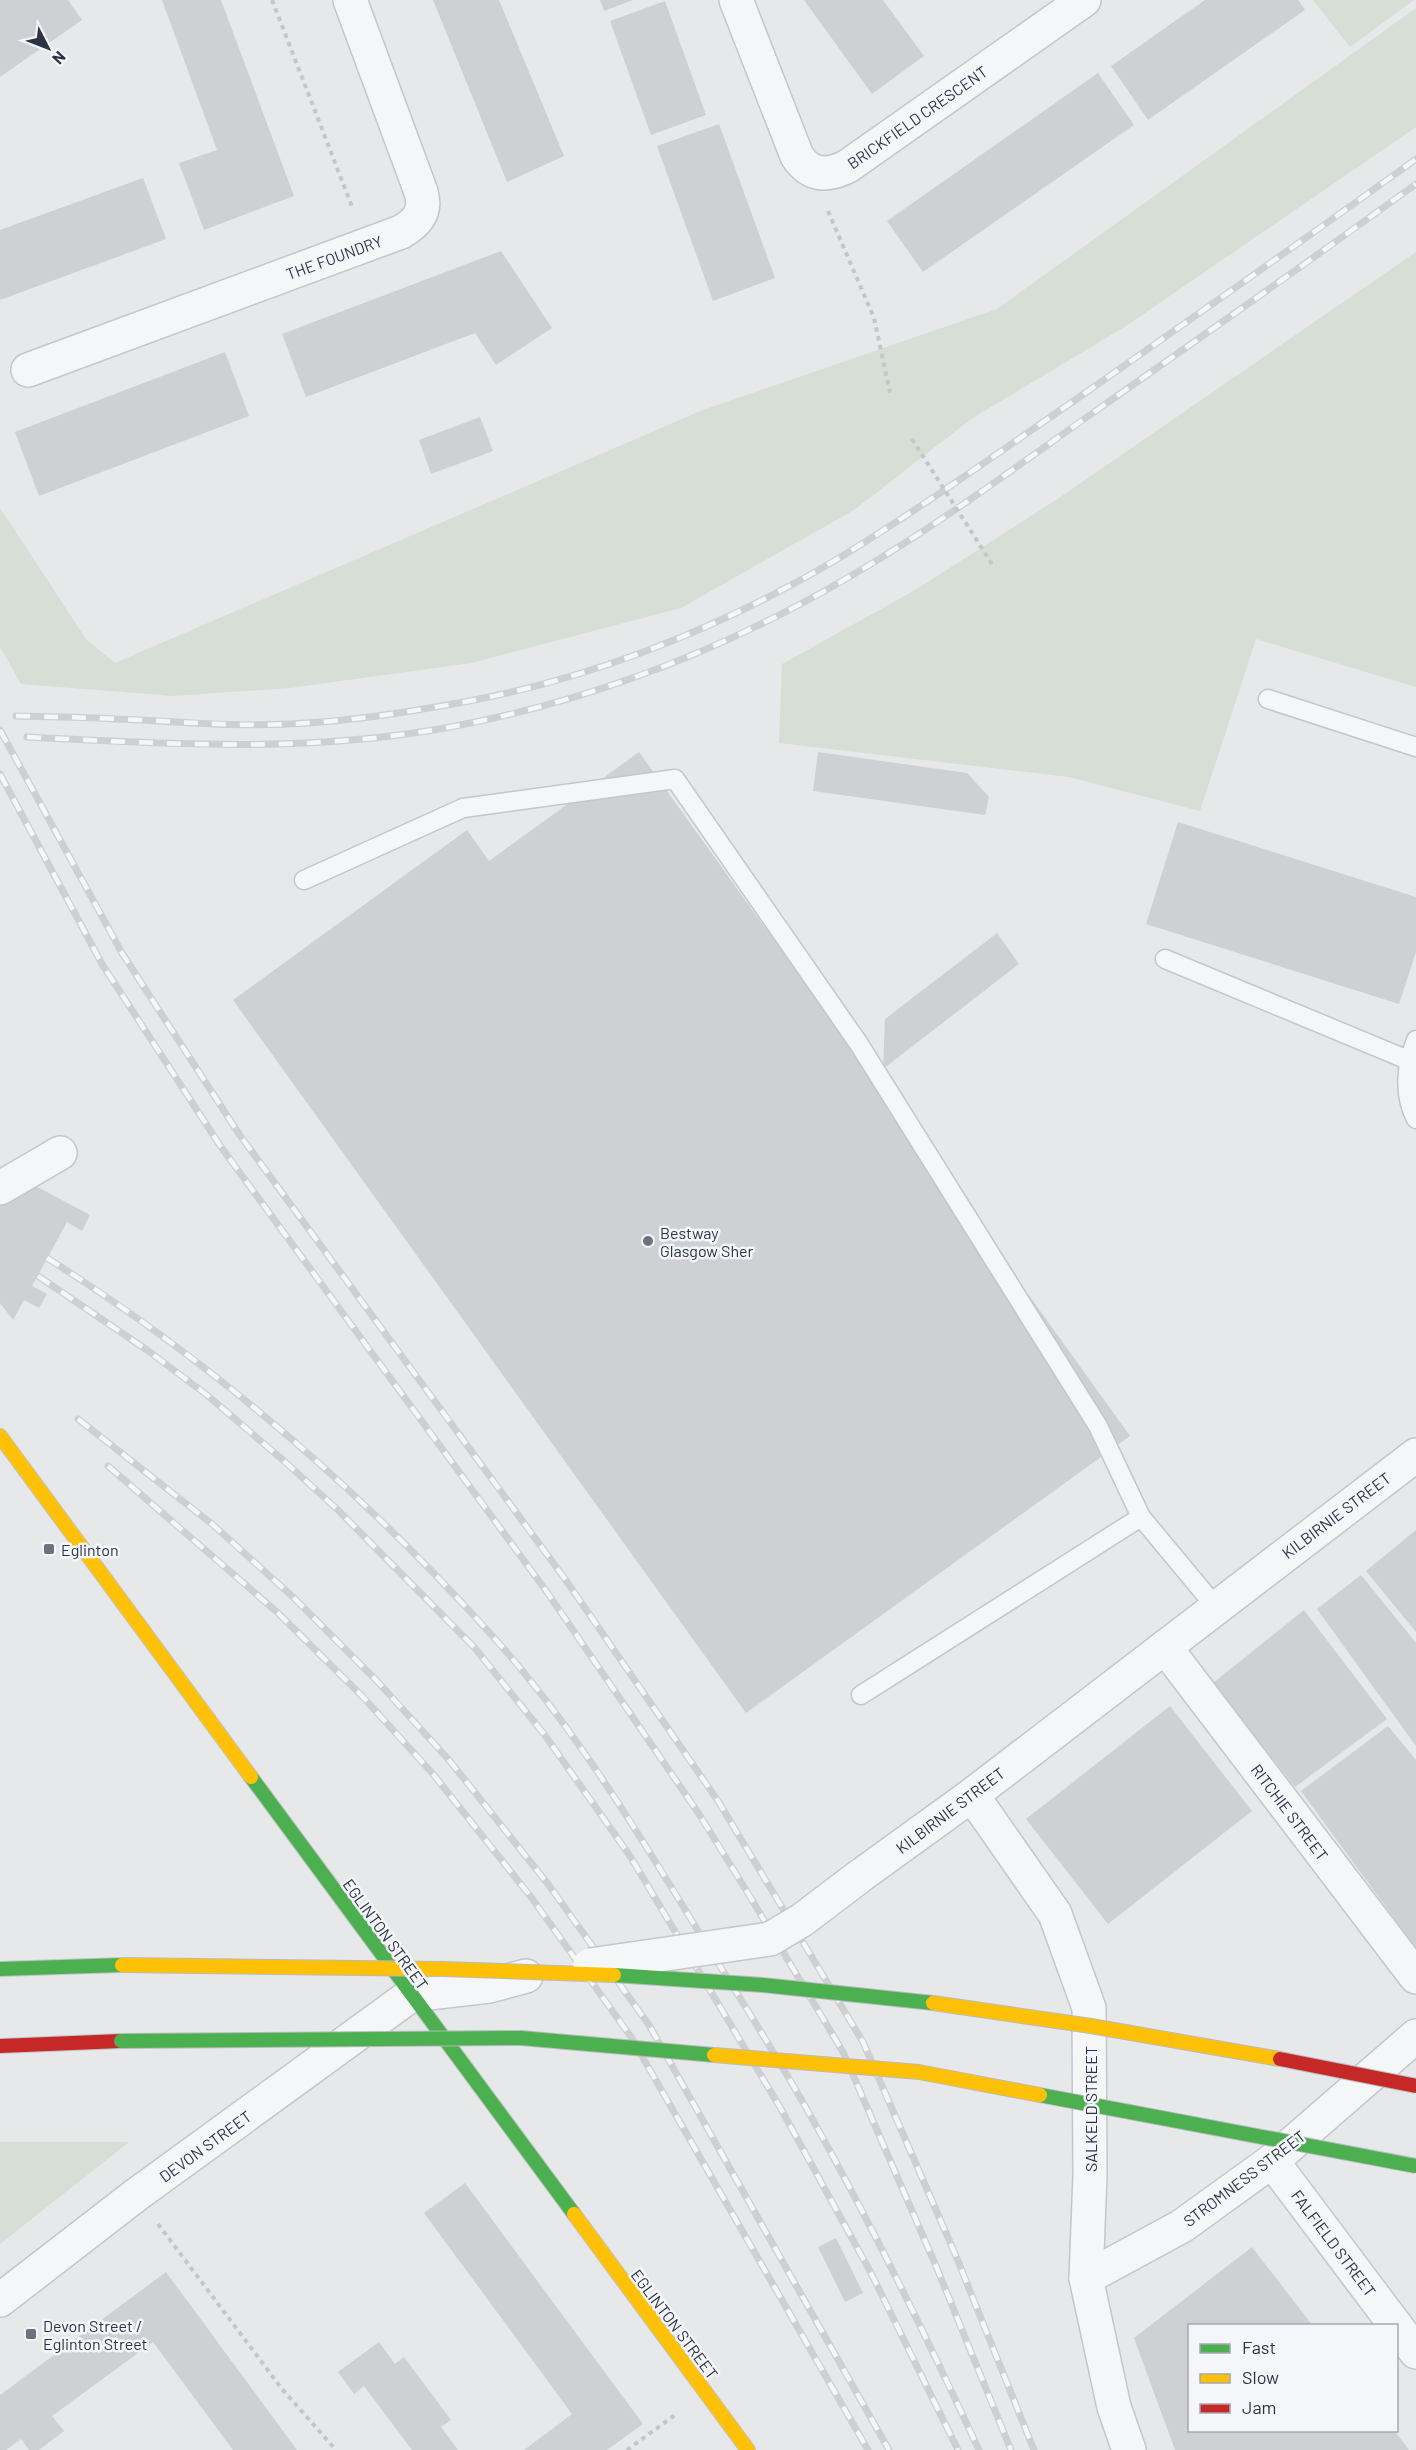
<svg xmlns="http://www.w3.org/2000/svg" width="1416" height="2450" viewBox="0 0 1416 2450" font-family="Barlow,sans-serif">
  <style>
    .green { fill: #d6ded6 }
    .building { fill: #ced0d3 }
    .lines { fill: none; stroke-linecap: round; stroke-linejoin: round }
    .lane-casing { stroke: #c4c6c8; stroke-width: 21 }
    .street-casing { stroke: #c4c6c8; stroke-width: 36 }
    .fast-casing { stroke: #c2c5c8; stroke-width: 16 }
    .slow-casing { stroke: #c2c5c8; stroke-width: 16 }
    .jam-casing { stroke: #c2c5c8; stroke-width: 16 }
    .path { stroke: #c5c6ca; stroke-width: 4; stroke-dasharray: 4.5 4.5; stroke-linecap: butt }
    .lane { stroke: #f5f6f7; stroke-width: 18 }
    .street { stroke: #f5f6f7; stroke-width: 33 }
    .fast { stroke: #4caf50; stroke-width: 14 }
    .slow { stroke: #ffc107; stroke-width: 14 }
    .jam { stroke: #c62828; stroke-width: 14 }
    .rail-casing { stroke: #cecfd2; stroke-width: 7 }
    .rail { stroke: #f4f6f9; stroke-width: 4.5; stroke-dasharray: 14; stroke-linecap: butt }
    .street-bridge-casing { stroke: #c4c6c8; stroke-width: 36; stroke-linecap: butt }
    .fast-bridge-casing { stroke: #b8bbbf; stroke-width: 16; stroke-linecap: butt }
    .slow-bridge-casing { stroke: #b8bbbf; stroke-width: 16; stroke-linecap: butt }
    .jam-bridge-casing { stroke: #b8bbbf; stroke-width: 16; stroke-linecap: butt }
    .path-bridge { stroke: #c5c6ca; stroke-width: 4; stroke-dasharray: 4.5 4.5; stroke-linecap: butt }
    .street-bridge { stroke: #f5f6f7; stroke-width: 33 }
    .fast-bridge { stroke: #4caf50; stroke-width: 14 }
    .slow-bridge { stroke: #ffc107; stroke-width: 14 }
    .jam-bridge { stroke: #c62828; stroke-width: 14 }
    .poi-dot { fill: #6c737f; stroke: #f4f6f9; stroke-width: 2 }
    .labels { text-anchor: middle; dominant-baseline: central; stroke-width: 5; stroke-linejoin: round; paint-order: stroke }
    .street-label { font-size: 16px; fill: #2b3445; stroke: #f4f6f9 }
    .poi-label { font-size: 16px; fill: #2b3445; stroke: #f4f6f9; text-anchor: start }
  </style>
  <rect width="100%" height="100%" fill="#e6e8ea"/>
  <g class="green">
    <path d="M1313 0H1414L1350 47Z"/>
    <path d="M1416 8V127L1126 326 971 419 854 510 681 608 471 663 290 688 173 696 21 684 0 647V508L86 639 115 663 703 410 997 309Z"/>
    <path d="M1416 252V687L1256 639 1200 811 1069 777 779 743 782 664 917 589 1059 498Z"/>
    <path d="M0 2142H129L0 2244Z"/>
  </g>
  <g class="building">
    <path d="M0 0H68L82 20 0 77Z"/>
    <path d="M162 0H221L294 196 204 230 179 163 217 150Z"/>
    <path d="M433 0H499L564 156 507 182Z"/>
    <path d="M600 0H633L604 11Z"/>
    <path d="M804 0H883L924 56 872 94Z"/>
    <path d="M1205 0H1298L1305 10 1148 120 1111 66Z"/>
    <path d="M665 1 706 115 651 135 610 21Z"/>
    <path d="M1098 73 1134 125 923 272 887 221Z"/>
    <path d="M719 124 775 278 713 301 657 146Z"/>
    <path d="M143 178 166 239 0 300V230Z"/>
    <path d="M501 251 552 328 496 365 475 333 306 397 282 334Z"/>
    <path d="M225 352 249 416 39 496 15 432Z"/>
    <path d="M480 417 493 451 431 474 419 440Z"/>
    <path d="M639 752 1130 1436 746 1713 233 1000 467 830 489 861Z"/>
    <path d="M818 752 967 773 989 797 985 815 813 791Z"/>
    <path d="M1178 822 1416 897V952L1399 1004 1146 924Z"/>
    <path d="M997 933 1019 964 883 1069 885 1019Z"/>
    <path d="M28 1182 90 1215 82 1231 67 1222 32 1286 47 1294 39 1308 24 1300 13 1320 0 1303V1199Z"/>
    <path d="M1416 1530V1632L1366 1571Z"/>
    <path d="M1361 1575 1416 1643V1746L1317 1609Z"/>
    <path d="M1304 1610 1387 1719 1295 1787 1213 1683Z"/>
    <path d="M1170 1706 1252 1811 1108 1924 1026 1819Z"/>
    <path d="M1388 1726 1416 1760V1948L1301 1791Z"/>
    <path d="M465 2183 643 2424 607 2450H524L572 2414 424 2213Z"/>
    <path d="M836 2238 863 2293 845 2302 818 2247Z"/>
    <path d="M1252 2247 1313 2326H1190V2430H1394L1409 2450H1175L1134 2338Z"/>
    <path d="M166 2272 297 2450H233L153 2342 52 2416 64 2431 39 2450H29L21 2439 6 2450H0V2395Z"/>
    <path d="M379 2342 395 2364 404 2357 451 2420 441 2427 458 2450H412L364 2386 354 2394 338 2372Z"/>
  </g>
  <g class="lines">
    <g class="lane-casing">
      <g id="lane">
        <path d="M1268 699 1416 747"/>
        <path d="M304 880 463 808 675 779 859 1044 1098 1426 1141 1517 1215 1606"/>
        <path d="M1165 959 1408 1060"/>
        <path d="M1416 1040C1406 1065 1403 1095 1416 1119"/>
        <path d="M861 1695 1141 1517"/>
      </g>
    </g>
    <g class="street-casing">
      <g id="street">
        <path d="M736 0 797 156C810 176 827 177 848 166L1084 0"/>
        <path d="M28 370 401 232C417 223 427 212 421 192L350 0"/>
        <path d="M0 1188 60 1153"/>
        <path d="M1165 1647 1416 1977"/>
        <path d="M972 1795 1055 1914 1089 2008 1090 2175 1086 2278 1114 2407 1129 2450"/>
        <path d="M860 1876 972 1795 1416 1455"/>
        <path d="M1272 2161 1396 2326"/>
        <path d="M1086 2278 1182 2226 1272 2161 1416 2036"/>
        <path d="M0 2300 136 2195 411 1995 489 1986 526 1976"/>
        <path d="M1396 2326 1416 2352"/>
      </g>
    </g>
    <g class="fast-casing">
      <g id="fast">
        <path d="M251 1777 574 2214"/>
        <path d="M0 1969 122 1965"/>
      </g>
    </g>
    <g class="slow-casing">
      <g id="slow">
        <path d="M0 1436 251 1777"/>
        <path d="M574 2214 748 2450"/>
      </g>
    </g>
    <g class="jam-casing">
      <path id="jam" d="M0 2046 121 2041"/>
    </g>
    <g class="path">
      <path d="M272 0 353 209"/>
      <path d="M828 211 874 318 890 393"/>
      <path d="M158 2224 282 2389 336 2450"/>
      <path d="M627 2450 675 2415"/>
    </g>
    <use href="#lane" class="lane"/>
    <use href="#street" class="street"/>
    <use href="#fast" class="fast"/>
    <use href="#slow" class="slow"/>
    <use href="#jam" class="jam"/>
    <g class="rail-casing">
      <g id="rail">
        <path d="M16 716C50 717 83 717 117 719 175 721 231 727 289 724 336 722 383 716 429 708 575 686 718 631 844 555 924 506 1001 451 1078 398 1191 319 1304 240 1416 159"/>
        <path d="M0 730 122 953 239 1134 565 1579 718 1801 765 1879 863 2042 956 2256 1034 2450"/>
        <path d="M27 737C168 744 305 753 445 728 588 702 724 650 849 577 932 529 1009 472 1087 417 1197 340 1307 263 1416 184"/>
        <path d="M0 774 102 964 221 1147 547 1592 699 1814 746 1890 843 2052 936 2266 1011 2450"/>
        <path d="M47 1258C211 1361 357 1487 488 1631 571 1722 636 1829 700 1934 734 1989 769 2043 801 2099 866 2213 924 2331 979 2450"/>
        <path d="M38 1276 147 1350 207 1395 284 1461 338 1510 474 1647 544 1734 630 1856 781 2109 871 2273 958 2450"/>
        <path d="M78 1419 212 1524 293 1597 377 1681 449 1760 548 1884 649 2025 889 2450"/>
        <path d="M108 1466 278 1613 362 1696 433 1774 531 1897 631 2037 868 2450"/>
      </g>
    </g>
    <use href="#rail" class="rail"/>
    <g class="street-bridge-casing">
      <path id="street-bridge" d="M590 1965 770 1939 802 1920 860 1876"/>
    </g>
    <g class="fast-bridge-casing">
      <g id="fast-bridge">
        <path d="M614 1975 763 1985 933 2003"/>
        <path d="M121 2041 521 2038 714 2055"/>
        <path d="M1040 2095 1416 2166"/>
      </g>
    </g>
    <g class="slow-bridge-casing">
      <g id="slow-bridge">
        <path d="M122 1965 443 1969 614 1975"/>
        <path d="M933 2003 1091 2026 1280 2059"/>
        <path d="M714 2055 919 2072 1040 2095"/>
      </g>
    </g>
    <g class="jam-bridge-casing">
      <path id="jam-bridge" d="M1280 2059 1416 2086"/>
    </g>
    <path class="path-bridge" d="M912 439 992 564"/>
    <use href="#street-bridge" class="street-bridge"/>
    <use href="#fast-bridge" class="fast-bridge"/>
    <use href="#slow-bridge" class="slow-bridge"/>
    <use href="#jam-bridge" class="jam-bridge"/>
  </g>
  <g class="poi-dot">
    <circle cx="648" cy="1241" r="6"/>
    <rect x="43" y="1543" width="12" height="12" rx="3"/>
    <rect x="25" y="2328" width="12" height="12" rx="3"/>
  </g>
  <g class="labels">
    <g class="street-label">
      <text transform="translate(917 117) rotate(-35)">BRICKFIELD CRESCENT</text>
      <text transform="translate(334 257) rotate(-20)">THE FOUNDRY</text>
      <text transform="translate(1336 1515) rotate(-37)">KILBIRNIE STREET</text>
      <text transform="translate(950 1810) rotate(-37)">KILBIRNIE STREET</text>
      <text transform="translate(1290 1812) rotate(53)">RITCHIE STREET</text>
      <text transform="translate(386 1934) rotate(54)">EGLINTON STREET</text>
      <text transform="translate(1090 2109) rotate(-90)">SALKELD STREET</text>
      <text transform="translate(205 2146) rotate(-36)">DEVON STREET</text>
      <text transform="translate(1244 2178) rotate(-37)">STROMNESS STREET</text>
      <text transform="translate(1334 2243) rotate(53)">FALFIELD STREET</text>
      <text transform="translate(675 2324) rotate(53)">EGLINTON STREET</text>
    </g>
    <g class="poi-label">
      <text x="660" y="1232">Bestway<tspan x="660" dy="18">Glasgow Sher</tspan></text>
      <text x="61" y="1549">Eglinton</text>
      <text x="43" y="2325">Devon Street /<tspan x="43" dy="18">Eglinton Street</tspan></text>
    </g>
  </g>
  <rect x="1188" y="2324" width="210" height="108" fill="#f4f6f9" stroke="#a4a8b1" stroke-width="1.5"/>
  <rect x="1200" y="2344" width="30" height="9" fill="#4caf50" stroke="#a4a8b1" stroke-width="1.5"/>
  <text x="1242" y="2354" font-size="18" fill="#2b3445">Fast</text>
  <rect x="1200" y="2374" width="30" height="9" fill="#ffc107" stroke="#a4a8b1" stroke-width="1.5"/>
  <text x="1242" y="2384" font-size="18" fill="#2b3445">Slow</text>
  <rect x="1200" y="2404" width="30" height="9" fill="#c62828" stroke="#a4a8b1" stroke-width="1.5"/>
  <text x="1242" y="2414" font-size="18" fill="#2b3445">Jam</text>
  <g transform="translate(48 48) rotate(132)" stroke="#f4f6f9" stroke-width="4.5" paint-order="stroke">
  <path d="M0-4.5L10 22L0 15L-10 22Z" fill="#2b3445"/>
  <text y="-9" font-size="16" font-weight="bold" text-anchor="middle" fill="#2b3445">N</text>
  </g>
</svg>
